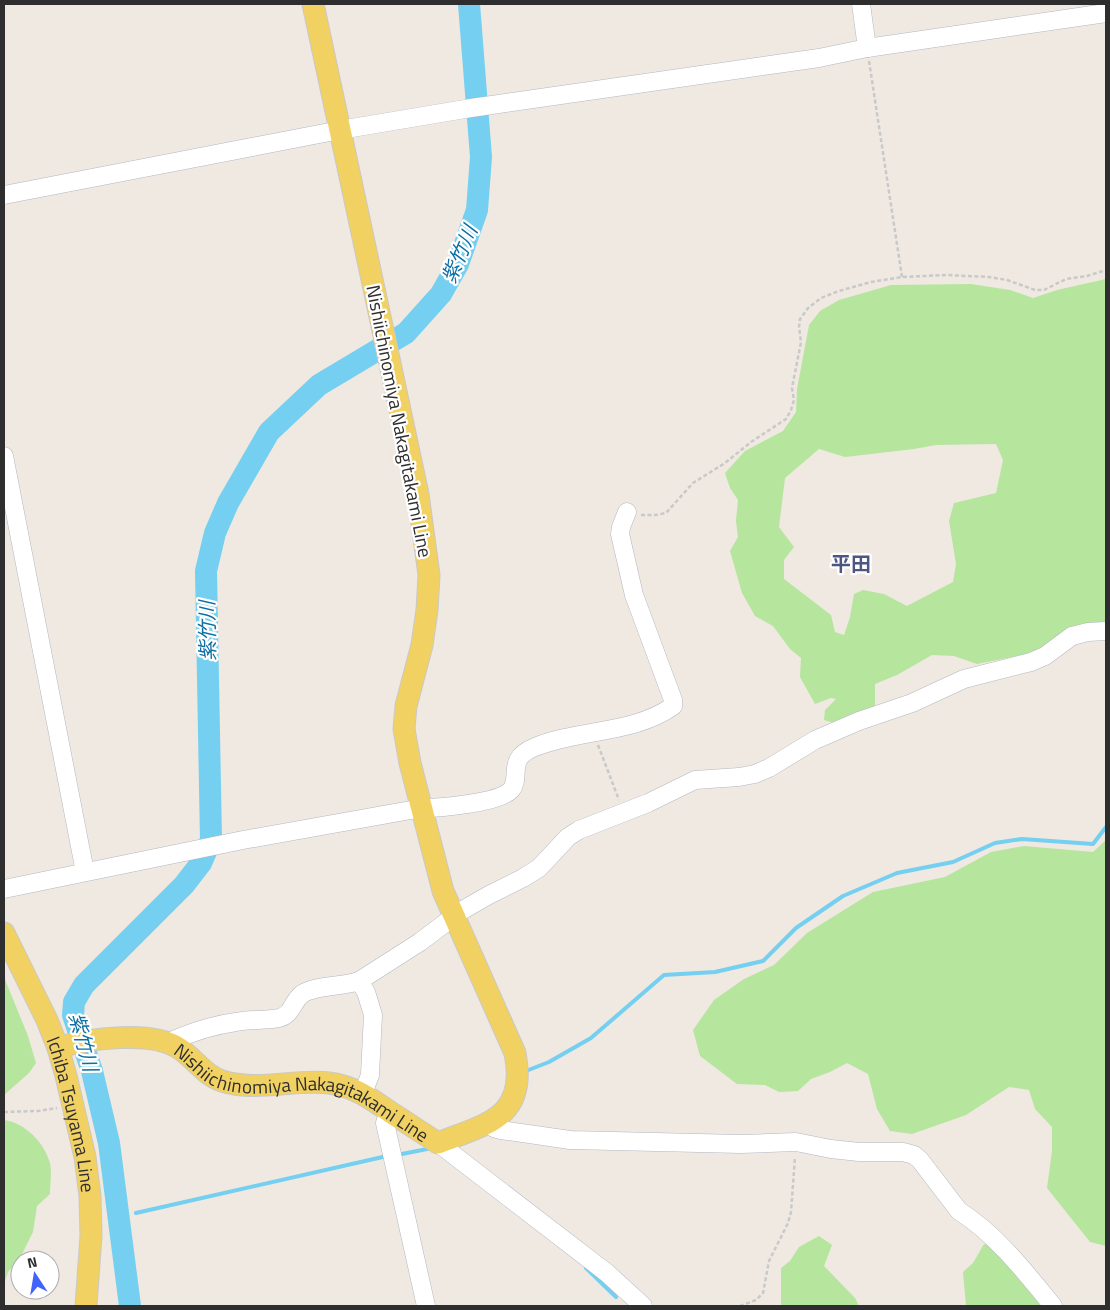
<svg xmlns="http://www.w3.org/2000/svg" width="1110" height="1310" viewBox="0 0 1110 1310" font-family="'Titillium Web','Noto Sans JP',sans-serif">
  <style>
    .green { fill: #b6e59e; fill-rule: evenodd }
    .lines { fill: none; stroke-linecap: round; stroke-linejoin: round }
    .stream { stroke: #75cff0; stroke-width: 4 }
    .river { stroke: #75cff0; stroke-width: 22 }
    .minor-casing { stroke: #b4b7c1; stroke-width: 19 }
    .major-casing { stroke: #c9c9c9; stroke-width: 23 }
    .path { stroke: #c9c9c9; stroke-width: 2.5; stroke-dasharray: 4 2.5; stroke-linecap: butt }
    .minor { stroke: #fff; stroke-width: 18 }
    .major { stroke: #f2d163; stroke-width: 21 }
    .labels { text-anchor: middle; dominant-baseline: central; stroke-width: 4.5; stroke-linejoin: round; paint-order: stroke }
    .street-label { font-size: 19px; fill: #2e2e2e; stroke: #fff }
    .water-label { font-size: 20px; font-style: italic; fill: #0d6fa3; stroke: #fff }
    .neighbourhood-label { font-size: 20px; font-weight: bold; fill: #4d5680; stroke: #fff }
  </style>
  <rect width="100%" height="100%" fill="#efe9e1"/>
  <g class="green">
    <path d="M1106 279V627L1041 651 977 664 954 656 932 655 897 675 875 684V710L837 724 824 720 825 710 836 699 831 698 815 704 800 677 801 658 790 649 773 626 755 616 742 593 730 551 738 537 736 521 738 500 730 488 725 473 745 451 783 431 796 412 797 389 809 325 820 311 839 300 891 285 971 284 1010 290 1033 298 1057 290ZM996 444 1003 460 996 493 954 503 949 521 956 564 953 582 907 606 884 594 863 590 854 594 850 617 844 635 835 632 831 615 784 579V560L794 547 779 527 785 478 819 449 845 457 914 449 936 445Z"/>
    <path d="M1106 840V1246L1090 1242 1047 1188 1052 1151V1127L1035 1109 1029 1090 1009 1087 966 1115 912 1134 890 1131 877 1109 868 1074 847 1063 830 1072 811 1079 798 1091 779 1092 765 1085 737 1084 700 1056 693 1030 714 1000 744 979 774 965 807 933 873 892 945 877 991 852 1024 846 1093 852Z"/>
    <path d="M4 977 28 1036 36 1063 29 1073 4 1095Z"/>
    <path d="M4 1120C25 1123 44 1142 50 1163 52 1172 50 1184 50 1194L37 1206 33 1232 21 1256 8 1272 4 1285Z"/>
    <path d="M819 1236 832 1245 824 1266 855 1298 859 1306H781V1268L790 1261 799 1247Z"/>
    <path d="M984 1244 995 1246 1045 1306H966L963 1272 973 1263Z"/>
  </g>
  <g class="lines">
    <g class="stream">
      <path d="M526 1071 549 1062 591 1038 664 975 715 972 763 961 796 928 843 896 897 873 953 862 995 843 1022 839 1093 844 1106 827"/>
      <path d="M397 1155 432 1148"/>
      <path d="M136 1213 387 1156"/>
      <path d="M586 1268 616 1297"/>
    </g>
    <path class="river" d="M130 1306 109 1143 92 1071 73 1015 74 1002 84 985 184 885 201 863 211 840 206 571 215 533 228 503 269 432 319 385 406 333 441 294 458 264 477 210 481 157 469 4"/>
    <g class="minor-casing">
      <g id="minor">
        <path d="M861 4 867 48"/>
        <path d="M4 195 340 130 471 108 819 58 867 48 1106 13"/>
        <path d="M4 456 85 872"/>
        <path d="M4 889 243 840 422 808C440 808 499 803 511 790 522 777 505 759 535 747 578 729 634 734 673 706V700L634 595 620 534 621 527 627 512"/>
        <path d="M359 981 366 992 373 1015 370 1075 363 1093"/>
        <path d="M169 1042C189 1033 214 1025 236 1022 250 1019 265 1021 279 1018 292 1015 292 1002 302 994 315 985 342 987 359 981L420 942 461 911 489 895 523 878 539 868 568 837 579 830 648 803 695 780 739 777 755 774 769 768 815 740 859 721 912 703 964 679 1031 662 1045 656 1072 636 1088 632 1106 631"/>
        <path d="M389 1111 385 1123 426 1306"/>
        <path d="M489 1124 494 1128 501 1130 570 1140 741 1144 796 1142 831 1149 859 1152H903L914 1155 920 1160 959 1211C996 1234 1026 1273 1053 1306"/>
        <path d="M438 1143 607 1273 643 1306"/>
      </g>
    </g>
    <g class="major-casing">
      <g id="major">
        <path id="s1" d="M4 933 47 1020 58 1048 66 1076 85 1157 90 1196 91 1236 86 1306"/>
        <path id="s2" d="M58 1048C88 1038 154 1030 180 1049 195 1059 204 1075 222 1081 256 1092 294 1079 329 1083 353 1086 370 1098 390 1112 406 1122 422 1133 438 1143 486 1124 528 1118 515 1053L443 891 410 763 404 729 406 706 422 645 427 610 429 575 418 494 313 4"/>
      </g>
    </g>
    <g class="path">
      <path d="M869 61 902 277"/>
      <path d="M641 515H656L666 513 693 483 725 463 751 442 786 419 791 410 794 400 792 388 801 342 799 327 800 319 808 308 821 298 839 291 871 282 902 277 946 275 989 277 1007 280 1035 290H1044L1066 279 1087 276 1106 270"/>
      <path d="M598 745 619 800"/>
      <path d="M4 1112 38 1111 57 1108"/>
      <path d="M740 1306 756 1300 763 1293 769 1261 788 1223 791 1212 795 1157"/>
    </g>
    <use href="#minor" class="minor"/>
    <use href="#major" class="major"/>
  </g>
  <g class="labels">
    <g class="street-label">
      <text transform="translate(400 421) rotate(79)">Nishiichinomiya Nakagitakami Line</text>
      <text stroke="none"><textPath href="#s2" startOffset="260">Nishiichinomiya Nakagitakami Line</textPath></text>
      <text stroke="none"><textPath href="#s1" startOffset="195">Ichiba Tsuyama Line</textPath></text>
    </g>
    <g class="water-label">
      <text transform="translate(459 254) rotate(-67)">紫竹川</text>
      <text transform="translate(207 631) rotate(-91)">紫竹川</text>
      <text transform="translate(84 1042) rotate(75)">紫竹川</text>
    </g>
    <g class="neighbourhood-label">
      <text x="851" y="563">平田</text>
    </g>
  </g>
  <rect width="1110" height="1310" fill="none" stroke="#2e2e2e" stroke-width="10"/>
  <g transform="translate(35 1275) rotate(348)"><circle r="24" fill="#ffffff" stroke="#ababab"/>
  <path d="M0-4L9 19L0 12L-9 19Z" fill="#4264fb"/>
  <text y="-8" font-size="14" font-weight="bold" text-anchor="middle" fill="#2e2e2e">N</text>
  </g>
</svg>
